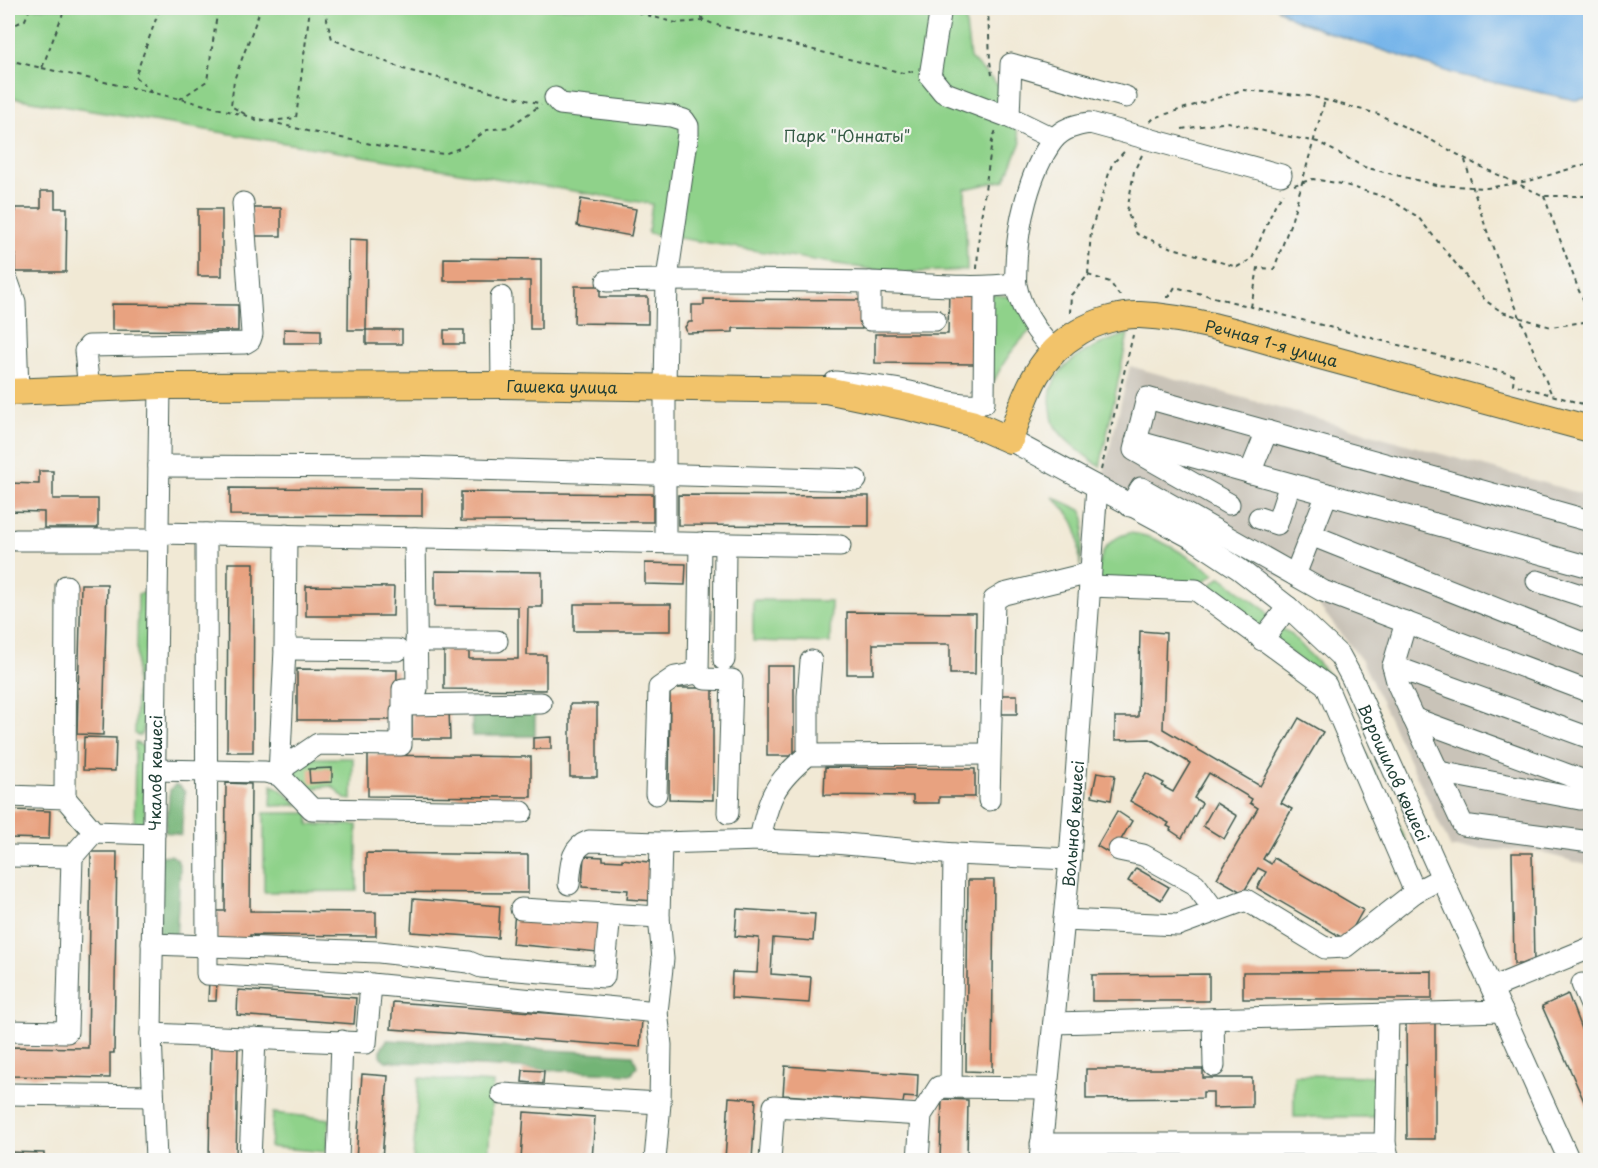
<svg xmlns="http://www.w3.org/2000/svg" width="1598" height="1168" viewBox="0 0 1598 1168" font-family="'Playpen Sans',sans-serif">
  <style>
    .industrial { fill: #c9c3b8 }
    .green { fill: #8fd28a; stroke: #57885f; stroke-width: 1.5 }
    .forest { fill: #73b476; stroke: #497855; stroke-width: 1.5 }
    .water { fill: #77b5ea; stroke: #4b798f; stroke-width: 1.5 }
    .building { fill: #e8a280 }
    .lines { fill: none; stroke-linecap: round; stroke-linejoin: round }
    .minor-casing { stroke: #3e574c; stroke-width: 23 }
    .major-casing { stroke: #3e574c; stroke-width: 28 }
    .path { stroke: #3e574c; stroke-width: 2; stroke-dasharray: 4.5 4.5; stroke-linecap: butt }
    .minor { stroke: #fff; stroke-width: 21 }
    .major { stroke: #f2c36a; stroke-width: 26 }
    .labels { text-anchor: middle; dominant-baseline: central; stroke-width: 4.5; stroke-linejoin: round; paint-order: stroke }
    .park-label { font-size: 16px; fill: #355b45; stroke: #f6f6f2 }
    .street-label { font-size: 16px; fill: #1f3d34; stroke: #f6f6f2 }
  </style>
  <rect width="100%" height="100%" fill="#f6f6f2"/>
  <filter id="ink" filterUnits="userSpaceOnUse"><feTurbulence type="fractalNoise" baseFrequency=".0167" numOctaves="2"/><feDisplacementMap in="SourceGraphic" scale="12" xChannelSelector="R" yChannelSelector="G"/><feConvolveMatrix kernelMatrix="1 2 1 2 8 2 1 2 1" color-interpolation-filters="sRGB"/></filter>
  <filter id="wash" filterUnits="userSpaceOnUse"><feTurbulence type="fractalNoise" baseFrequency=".008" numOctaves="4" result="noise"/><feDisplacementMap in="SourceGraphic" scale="24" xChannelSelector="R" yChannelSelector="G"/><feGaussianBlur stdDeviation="1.35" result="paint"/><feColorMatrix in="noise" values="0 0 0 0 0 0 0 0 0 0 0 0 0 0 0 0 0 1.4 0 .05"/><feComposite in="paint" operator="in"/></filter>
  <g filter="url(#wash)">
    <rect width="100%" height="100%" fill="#f1e9d5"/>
    <path class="industrial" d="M1130 366 1590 496V866L1536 851 1451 848 1362 661 1309 593 1102 479Z"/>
    <g class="green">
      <path d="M8 8H964L970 58 1003 90 1021 142 1005 180 965 189 967 270 893 273 648 233 652 204 8 97Z"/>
      <path d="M991 294C1011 297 1035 298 1043 319 1014 344 1003 361 987 395Z"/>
      <path d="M1128 334 1100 467C1085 455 1066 443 1055 426 1052 421 1052 414 1051 408 1043 365 1096 344 1128 334Z"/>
      <path d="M1053 497 1081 510 1085 518 1080 567C1078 529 1081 525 1053 497Z"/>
      <path d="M1129 533C1160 535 1189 558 1215 574L1198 585 1095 580C1100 556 1103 540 1129 533Z"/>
      <path d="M1221 577 1265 610 1268 618 1262 632 1205 589Z"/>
      <path d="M145 593 148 599 143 732 140 736 135 734 138 594Z"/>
      <path d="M753 600 831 601 830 643 753 641Z"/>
      <path d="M1282 629 1290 633 1331 677 1422 876V880L1418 885 1330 684 1270 637Z"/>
      <path d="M135 742 144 747 145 824 134 829Z"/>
      <path d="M311 758H353L352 800 345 799 332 786 314 788 311 798 289 770Z"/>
      <path d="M272 785 280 789 299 805 271 806Z"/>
      <path d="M264 813H309V825H357V891L264 892Z"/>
      <path d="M1294 1075 1375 1076V1117H1294Z"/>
      <path d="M419 1078 493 1083 488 1160H413Z"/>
      <path d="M273 1113 330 1119 326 1152 270 1147Z"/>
    </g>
    <g class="forest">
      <path d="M535 706V736H472V707Z"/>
      <path d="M175 785 179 786 185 792 181 835 165 832 170 790Z"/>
      <path d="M171 855 177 859 180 868 176 940 158 939 161 856Z"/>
      <path d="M387 1040 633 1055 637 1066 632 1074 386 1061 381 1057V1049Z"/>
    </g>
    <path class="water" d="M1277 8H1590V98L1575 100 1455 74 1321 30 1292 18Z"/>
    <g id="blocks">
      <g class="building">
        <path d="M41 191H55V208H67L66 272H15V208H41Z"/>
        <path d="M581 199 636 209 631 236 577 226Z"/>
        <rect x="251" y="208" width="30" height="28"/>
        <rect x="198" y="209" width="24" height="67"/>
        <path d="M349 239 367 240 366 330H348Z"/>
        <path d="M444 258 541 259V329H530V281H444Z"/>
        <path d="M575 286H600V297H648V324L574 323Z"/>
        <path d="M949 288H975L974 364 875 363V334H948Z"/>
        <path d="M704 299 862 300V329L733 328V332L687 333 685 327 689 322H692V305H704Z"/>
        <path d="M112 304 238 305V331L112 330Z"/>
        <path d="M284 329 321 330V343H284Z"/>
        <rect x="366" y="330" width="36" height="14"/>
        <rect x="444" y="330" width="20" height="14"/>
        <path d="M39 471H53V499H98V528H44V512L8 511V483L39 484Z"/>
        <path d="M230 488 422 489V516L230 515Z"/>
        <path d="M461 492 653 494V522L461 521Z"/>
        <path d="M678 495 869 496V526L678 525Z"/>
        <path d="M228 563H254L253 752H227Z"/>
        <path d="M645 563 686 564 685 585 645 584Z"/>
        <path d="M435 571 542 572V607H528L527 655H546V690L444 689V650H469V659H518V607L435 606Z"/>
        <path d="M81 584H107L103 735 77 734Z"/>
        <path d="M306 586 394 587 393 616H306Z"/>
        <rect x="574" y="604" width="97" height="27"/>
        <path d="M847 612 976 613 975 674H950V644H873V674H847Z"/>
        <path d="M1140 631 1166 633 1163 729 1260 786 1299 718 1323 732 1281 803 1292 809 1263 859 1271 864 1274 858 1363 910 1346 940 1257 888 1266 872 1258 868 1243 893 1217 878 1258 808 1250 803 1252 799 1209 773 1194 798 1202 803 1182 838 1170 830 1171 828 1167 826 1169 823 1130 801 1146 773 1164 783 1162 786 1173 792 1190 763 1150 739 1115 740V717H1138Z"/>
        <rect x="767" y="666" width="27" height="90"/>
        <path d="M297 669 397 670 396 720H297Z"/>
        <path d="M670 688H713V800L669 799Z"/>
        <path d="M1001 695H1017V714H1002Z"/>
        <rect x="570" y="704" width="27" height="73"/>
        <path d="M412 710H449L450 739H412Z"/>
        <path d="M84 737 116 738 115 771 83 770Z"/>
        <path d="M551 737V749H533V738Z"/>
        <path d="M368 755 531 757V797L368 796Z"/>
        <path d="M825 767 975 769V797H939V803H913V796L824 795Z"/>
        <path d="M332 768V782L310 783 309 769Z"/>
        <path d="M1097 772 1115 775 1111 800 1092 796Z"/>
        <path d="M226 783 251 784 250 911 376 912V936L250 935V944L217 943V911H225Z"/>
        <path d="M1216 803 1237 816 1224 839 1203 826Z"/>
        <path d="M8 810 50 811 49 839 8 838Z"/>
        <path d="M1117 811 1132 821 1112 855 1097 846Z"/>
        <path d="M91 852H117L114 1053H110V1078L8 1076V1047L88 1048Z"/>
        <path d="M366 853 528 855V893L366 892Z"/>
        <path d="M1512 853H1532L1534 964H1514Z"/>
        <path d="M584 856 603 857V860L622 861V859L657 863 654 901 627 899 628 890 582 887Z"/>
        <path d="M1136 868 1169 887 1161 900 1128 881Z"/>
        <path d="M968 880H994L992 1072 966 1071Z"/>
        <path d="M413 899 500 906 498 938 411 932Z"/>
        <path d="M737 909 815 914 813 941 773 938 771 974 811 977 809 1003 731 998 732 972 757 973 759 938 735 936Z"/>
        <path d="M515 912 601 920 598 952 512 944Z"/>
        <path d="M1432 971V999H1243V972Z"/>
        <path d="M1209 974V1001H1092V975Z"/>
        <path d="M209 980H217L216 1001H208Z"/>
        <path d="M238 990 356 998 354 1024 237 1015Z"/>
        <path d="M1568 994 1590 1053V1115L1542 1006Z"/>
        <path d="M393 1002 642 1020 640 1047 391 1029Z"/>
        <path d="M1406 1019H1435V1139H1407Z"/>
        <path d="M211 1045 238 1046 236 1160H209Z"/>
        <path d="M785 1066 918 1075 917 1098 904 1097 903 1103 783 1095Z"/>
        <path d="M1086 1069H1203V1078H1252V1107L1213 1108V1092H1203V1098L1086 1099Z"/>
        <path d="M523 1070 544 1071 543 1084 522 1082Z"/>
        <path d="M362 1074 388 1076 382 1160H356Z"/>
        <path d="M729 1097 756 1099 752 1160H725Z"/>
        <path d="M942 1099 968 1100 967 1160H940Z"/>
        <path d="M524 1112 595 1117 592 1160H521Z"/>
        <path d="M8 1152 44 1153V1160H8Z"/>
      </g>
    </g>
  </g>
  <g filter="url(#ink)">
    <use href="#blocks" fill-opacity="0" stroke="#3e574c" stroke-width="1.5"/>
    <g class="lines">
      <g class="minor-casing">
        <g id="minor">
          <path d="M941 8 930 76 943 92 1009 117 1054 139"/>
          <path d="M555 98 560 104 671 116 684 120 688 126V134L667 279 665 387V542"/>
          <path d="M1009 117 1011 64 1126 97"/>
          <path d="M607 281C694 279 781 280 869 282 918 283 967 290 1015 284"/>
          <path d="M8 282 15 302 18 391"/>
          <path d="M870 282V320H935"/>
          <path d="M501 297 502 385"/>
          <path d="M1054 351C1036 332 1021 311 1016 285 1015 279 1016 272 1016 266 1017 227 1029 172 1053 140 1063 128 1076 125 1090 123L1281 175"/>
          <path d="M835 382C860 384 886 387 910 392 935 397 958 408 984 403L985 288"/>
          <path d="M89 390 85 351 89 346 245 343 250 340 252 334 243 203"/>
          <path id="s1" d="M1010 440 1192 538 1239 569 1288 607 1340 656 1352 678 1569 1160"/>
          <path d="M1136 441 1590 567"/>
          <path d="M159 466 407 467 856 480"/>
          <path d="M1250 473 1267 431"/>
          <path d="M1229 504 1134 450 1147 398 1590 521"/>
          <path d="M1130 506 1141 488 1323 591 1590 692"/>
          <path d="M1259 518 1277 524 1290 484"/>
          <path d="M158 533 840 546"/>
          <path d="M206 534 207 974 371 984"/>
          <path d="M1311 535 1590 646"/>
          <path d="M415 538 417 689H403V705L541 703"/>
          <path d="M16 540H158"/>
          <path d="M700 543 698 673 705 679 732 680 728 813"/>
          <path d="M1295 575 1327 494"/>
          <path d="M1537 581 1590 598"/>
          <path d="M1090 586 1196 590 1326 685 1415 892 1442 878"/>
          <path d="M1406 622 1393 666 1398 685 1463 825 1590 842"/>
          <path d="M1262 640 1288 607"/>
          <path d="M416 641H497"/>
          <path d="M285 649 398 650"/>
          <path d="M724 660 725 544"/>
          <path d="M1393 666 1590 738"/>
          <path d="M1413 718 1590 783"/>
          <path d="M808 755V696L811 661"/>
          <path d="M155 770 265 772 279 775 312 809 522 812"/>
          <path d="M1439 772 1580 799 1587 782"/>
          <path d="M279 775 285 649 286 535"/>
          <path d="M279 775 287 765 318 744 401 745V712"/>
          <path d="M656 794 659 688 675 677 698 673"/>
          <path d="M8 796 65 798 94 832 154 834"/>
          <path d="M65 798 66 586"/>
          <path d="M989 800 994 600 1004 594 1090 573"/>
          <path d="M760 840C768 798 774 783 808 755L989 754"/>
          <path d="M1119 850 1143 855 1195 884 1215 911"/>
          <path d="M8 856 72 857"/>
          <path d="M569 884C571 866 570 848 589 841L661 843 760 840 835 843 954 854"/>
          <path d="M521 909 659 917 663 959 657 1012 661 1045 660 1103 655 1160"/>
          <path d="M659 917 661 843"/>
          <path d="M1064 920 1178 925 1246 900 1325 948 1345 947 1415 892"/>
          <path d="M152 944 379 952 469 962 481 967 604 977 610 914"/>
          <path d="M1582 984 1590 1003"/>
          <path d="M1492 988 1590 948"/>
          <path d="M1213 1019 1214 1066"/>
          <path d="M1054 1023 1502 1011"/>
          <path d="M8 1031 67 1032 72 857 94 832"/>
          <path d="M151 1034 366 1043 371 984 657 1012"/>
          <path d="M951 1087 954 854 1070 859"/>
          <path d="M8 1094 153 1096"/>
          <path d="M502 1094 660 1103"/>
          <path d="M1041 1144H1385L1389 1160"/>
          <path d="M1385 1144 1388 1015"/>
          <path id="s2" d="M156 1160 151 1034 160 386"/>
          <path d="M250 1160 255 1038"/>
          <path d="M338 1160 342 1041"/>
          <path d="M770 1160 774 1106 921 1115"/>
          <path d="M918 1160 921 1115 939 1087 1047 1088"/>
          <path id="s3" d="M1040 1160 1070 859 1097 487"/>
        </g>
      </g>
      <g class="major-casing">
        <g id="major">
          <path id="s4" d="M8 392 160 386 502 385 826 390 908 407 971 423 1010 440C1026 395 1035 358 1079 332 1095 322 1122 314 1140 315 1199 318 1257 338 1313 354 1406 379 1498 404 1590 429"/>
        </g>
      </g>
      <g class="path">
        <path d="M324 8 332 39 403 69 538 103"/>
        <path d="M621 8 676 23 703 21"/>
        <path d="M704 8 702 19 713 24 903 73 914 71"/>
        <path d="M988 8 990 61 992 75"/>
        <path d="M8 28 25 20 30 8"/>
        <path d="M8 60 42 68 65 8"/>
        <path d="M42 68 181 99 307 131 386 147 444 154 465 146 487 130 509 127 541 105"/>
        <path d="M152 92 135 77 160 8"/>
        <path d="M180 99 207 81 218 8"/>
        <path d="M245 114 231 106 234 80 261 8"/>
        <path d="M253 119 258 122 264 121"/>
        <path d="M270 121 296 118 310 8"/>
        <path d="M1150 122 1154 118 1242 90 1310 96 1378 114 1431 140 1477 165 1544 196H1590"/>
        <path d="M1182 129 1228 122 1280 135 1318 142 1364 167 1436 185 1487 188 1529 181 1590 163"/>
        <path d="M1142 155 1134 171 1127 212 1137 234 1163 245 1237 267 1252 259 1275 205 1283 193"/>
        <path d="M1465 160C1486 239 1520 317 1551 393"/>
        <path d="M1294 185 1313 179 1342 184 1388 198 1418 217 1486 301 1502 312 1551 327 1590 321"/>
        <path d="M1544 196 1579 291 1590 313"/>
        <path d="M977 269 979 232 992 141 996 130"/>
        <path d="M1088 275 1110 282 1119 295H1125"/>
        <path d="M1167 297H1169L1175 287 1514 375 1513 384 1590 406"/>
        <path d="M1251 307 1258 268 1274 269 1292 219 1325 100"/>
        <path d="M1070 313 1071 295 1088 275 1091 230 1112 164 1125 151"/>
        <path d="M1101 470 1133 335"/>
      </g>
      <use href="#minor" class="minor"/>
      <use href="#major" class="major"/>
    </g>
  </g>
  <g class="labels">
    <g class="park-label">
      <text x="847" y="135">Парк "Юннаты"</text>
    </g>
    <g class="street-label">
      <text stroke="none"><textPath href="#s4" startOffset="1340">Речная 1-я улица</textPath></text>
      <text stroke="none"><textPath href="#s4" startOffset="554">Гашека улица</textPath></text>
      <text stroke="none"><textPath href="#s1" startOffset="525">Ворошилов көшесі</textPath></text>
      <text stroke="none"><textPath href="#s2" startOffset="387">Чкалов көшесі</textPath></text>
      <text stroke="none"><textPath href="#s3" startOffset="338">Волынов көшесі</textPath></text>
    </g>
  </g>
  <rect width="1598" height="1168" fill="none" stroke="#f6f6f2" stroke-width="30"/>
</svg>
